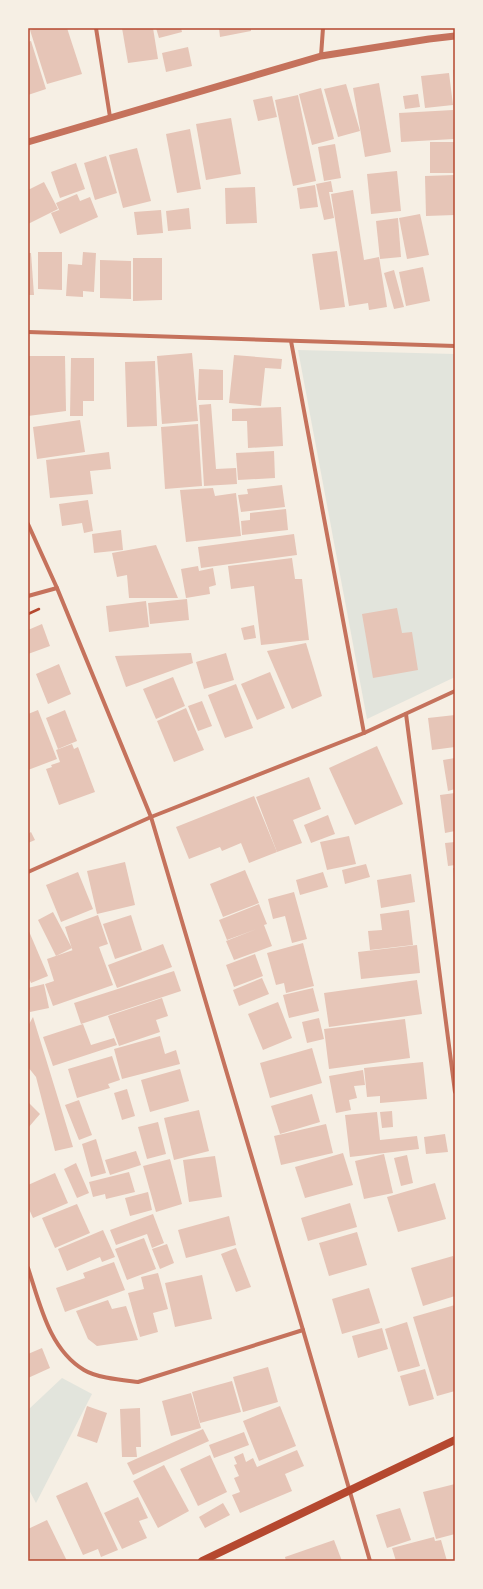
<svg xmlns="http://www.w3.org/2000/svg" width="483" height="1589" viewBox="0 0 483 1589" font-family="Jost,sans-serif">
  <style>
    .green { fill: #e2e4dc }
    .building { fill: #e6c5b7 }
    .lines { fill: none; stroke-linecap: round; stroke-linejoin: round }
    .path { stroke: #b5482f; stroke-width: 2.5 }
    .minor { stroke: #c5725c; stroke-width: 4 }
    .tertiary { stroke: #c5725c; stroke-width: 7 }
    .secondary { stroke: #b5482f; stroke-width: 8 }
    .neatline { fill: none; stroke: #b5482f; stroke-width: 1.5 }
  </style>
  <rect width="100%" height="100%" fill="#f6efe4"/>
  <g class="green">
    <path d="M298 350 455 354V677L367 719Z"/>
    <path d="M62 1378 92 1394 36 1503 28 1488V1410Z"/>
  </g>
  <g class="building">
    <path d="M36 28H67L82 74 47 84 30 30Z"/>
    <path d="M122 28H153L158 59 128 63Z"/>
    <path d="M156 28H181L182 32 159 38Z"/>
    <path d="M219 28H251V31L220 37Z"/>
    <path d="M31 41 46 89 28 95V42Z"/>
    <path d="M188 47 192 66 166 72 162 53Z"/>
    <path d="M455 69V85H454L453 70Z"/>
    <path d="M449 73 453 105 425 108 421 76Z"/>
    <path d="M379 83 391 152 365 157 353 88Z"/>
    <path d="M346 84 360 131 338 137 324 89Z"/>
    <path d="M321 88 334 139 312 145 299 94Z"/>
    <path d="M418 94 420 107 405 109 403 96Z"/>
    <path d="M298 95 316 181 293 186 275 100Z"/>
    <path d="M272 96 277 117 258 121 253 100Z"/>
    <path d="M453 110 454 139 401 142 399 113Z"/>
    <path d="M231 118 241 174 206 180 196 124Z"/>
    <path d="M190 129 201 189 177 193 166 134Z"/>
    <rect x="430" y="142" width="25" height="31"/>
    <path d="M335 144 341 178 324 181 318 147Z"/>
    <path d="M137 148 151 201 123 208 109 155Z"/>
    <path d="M106 156 117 193 95 200 84 163Z"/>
    <path d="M76 163 85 189 60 198 51 172Z"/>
    <path d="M397 171 401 211 371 214 367 174Z"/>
    <path d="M455 175V215L426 216 425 176Z"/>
    <path d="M331 181 333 192H329L334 218 324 220 316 184Z"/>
    <path d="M44 182 58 209 28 224V190Z"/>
    <path d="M315 185 318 207 300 209 297 188Z"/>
    <path d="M255 187 257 223 226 224 225 188Z"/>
    <path d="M353 190 364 260 379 257 387 307 369 310 368 303 349 306 331 194Z"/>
    <path d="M77 194 80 201 90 197 98 217 60 234 51 213 59 210 60 212 56 203Z"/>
    <path d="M189 208 191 229 168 231 166 211Z"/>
    <path d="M161 210 163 233 137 235 134 212Z"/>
    <path d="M420 214 429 255 407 259 399 218Z"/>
    <path d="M398 218 401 257 380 259 376 221Z"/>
    <path d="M337 251 345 307 320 310 312 254Z"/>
    <path d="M38 252H62V290L38 289Z"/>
    <path d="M83 252 96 253 94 292 83 291V297L66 296 68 264 82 265Z"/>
    <path d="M28 253H31L34 295H28Z"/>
    <path d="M133 258H162V300L133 301Z"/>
    <path d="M100 260 131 261V299L100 298Z"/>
    <path d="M423 267 430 301 406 306 399 272Z"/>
    <path d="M394 270 404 307 394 309 384 273Z"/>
    <path d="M192 353 198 421 162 424 157 356Z"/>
    <path d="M234 355 282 359 281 369 265 368 261 406 229 403Z"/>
    <path d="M28 356H65L66 411 28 416Z"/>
    <path d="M71 358H94V401H83V416H70Z"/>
    <path d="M155 361 157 426 127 427 125 362Z"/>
    <path d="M199 369 223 370V400H198Z"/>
    <path d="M211 404 216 469 236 468 237 484 204 486 199 405Z"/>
    <path d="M281 407 283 446 248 448 247 421H232V409Z"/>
    <path d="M80 420 85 452 37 459 33 427Z"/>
    <path d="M198 424 202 486 165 489 161 427Z"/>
    <path d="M274 451 275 478 238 480 236 453Z"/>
    <path d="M109 452 111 469 90 471 93 494 50 498 46 460Z"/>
    <path d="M282 485 285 507 241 512 238 495 248 494 247 489Z"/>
    <path d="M213 488 215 496 236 493 241 536 186 542 180 490Z"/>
    <path d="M88 500 93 531 84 533 82 523 62 526 59 504Z"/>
    <path d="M286 509 288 530 242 535 241 521 250 520V513Z"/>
    <path d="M121 530 123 550 94 553 92 534Z"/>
    <path d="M294 534 297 555 201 568 198 547Z"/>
    <path d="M156 545 178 598H129L127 575 117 577 112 553Z"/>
    <path d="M292 558 295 579H302L309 640 261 645 254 586 231 589 228 566Z"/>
    <path d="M198 566 199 571 213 568 216 585 209 587 210 594 186 598 181 569Z"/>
    <path d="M187 599 189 620 150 624 148 603Z"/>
    <path d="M146 601 149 627 109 632 106 606Z"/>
    <path d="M397 608 402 633 412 632 418 670 373 678 362 614Z"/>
    <path d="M42 624 50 646 28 654V630Z"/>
    <path d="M254 625 256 638 244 640 241 628Z"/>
    <path d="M306 643 322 696 292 709 267 651Z"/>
    <path d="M191 653 193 663 126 687 115 656Z"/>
    <path d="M226 653 234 680 204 689 196 662Z"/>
    <path d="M59 664 71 694 48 704 36 674Z"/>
    <path d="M270 672 285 708 257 720 241 684Z"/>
    <path d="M173 677 185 706 156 719 143 689Z"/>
    <path d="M236 684 253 728 225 738 208 695Z"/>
    <path d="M202 701 212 726 198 731 188 706Z"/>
    <path d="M186 708 204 750 174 762 157 721Z"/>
    <path d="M38 710 57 759 28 770V714Z"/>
    <path d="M65 710 77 741 58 749 46 718Z"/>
    <path d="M455 715V747L432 750 428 718Z"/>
    <path d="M72 744 74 749 78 747 95 792 59 805 46 769 52 767 51 765 60 762 56 750Z"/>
    <path d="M377 746 403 804 355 825 329 768Z"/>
    <path d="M455 758V789L448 791 443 760Z"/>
    <path d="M309 777 321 809 293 820 302 843 277 852 256 797Z"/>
    <path d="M455 793V831L445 833 440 795Z"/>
    <path d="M254 796 277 852 249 863 241 843 222 851 220 847 189 859 176 827Z"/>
    <path d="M328 815 335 834 311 843 304 825Z"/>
    <path d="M31 832 35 840 28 843V834Z"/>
    <path d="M349 836 356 864 327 870 320 842Z"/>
    <path d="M455 842V865L448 866 445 843Z"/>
    <path d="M125 862 135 905 97 914 87 871Z"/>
    <path d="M366 864 370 877 345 884 342 870Z"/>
    <path d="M453 868H455V880H454Z"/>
    <path d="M245 870 259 903 223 917 210 884Z"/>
    <path d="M78 872 93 909 61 922 46 885Z"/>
    <path d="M323 872 328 887 300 895 296 880Z"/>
    <path d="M411 874 415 902 381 908 377 880Z"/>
    <path d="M294 892 307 939 292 943 285 916 273 919 268 899Z"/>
    <path d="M259 904 267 924 264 925 272 946 234 960 226 941 262 927 227 940 219 920Z"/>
    <path d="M409 910 413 945 370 950 368 931 382 930 380 914Z"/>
    <path d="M53 912 72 948 56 956 38 920Z"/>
    <path d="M98 915 108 944 99 947 113 985 53 1006 45 984 54 981 47 959 73 950V952L65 927Z"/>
    <path d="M131 915 142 950 115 959 103 924Z"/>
    <path d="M28 929 48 976 31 983 28 976Z"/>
    <path d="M303 943 314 986 286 993 284 983 276 985 267 953Z"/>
    <path d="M163 944 172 967 117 988 108 965Z"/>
    <path d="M417 945 420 973 361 979 358 952Z"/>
    <path d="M255 954 263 976 234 987 226 965Z"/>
    <path d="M174 971 181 991 81 1024 74 1003Z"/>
    <path d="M262 978 269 994 239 1006 233 990Z"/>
    <path d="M417 980 422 1014 329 1027 324 993Z"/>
    <path d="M44 984 49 1008 30 1012 28 1005V988Z"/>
    <path d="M313 988 319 1011 289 1018 283 995Z"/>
    <path d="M162 998 168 1016 156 1020 160 1032 119 1046 108 1016Z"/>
    <path d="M278 1002 292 1038 263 1050 248 1014Z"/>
    <path d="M33 1017 73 1147 55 1151 36 1077 28 1067V1026Z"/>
    <path d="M319 1018 324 1039 307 1043 302 1022Z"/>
    <path d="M405 1019 410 1058 329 1069 324 1029Z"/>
    <path d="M83 1024 91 1045 114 1038 117 1045 53 1066 43 1037Z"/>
    <path d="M160 1036 165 1054 176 1050 180 1064 122 1079 114 1049Z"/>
    <path d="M312 1048 322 1083 270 1098 260 1063Z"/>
    <path d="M112 1056 120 1080 108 1084 110 1088 77 1098 68 1069Z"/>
    <path d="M423 1062 427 1099 380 1103V1096L367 1097 364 1068Z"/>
    <path d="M180 1069 189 1101 150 1112 141 1080Z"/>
    <path d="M363 1070 365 1085 354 1086 357 1098 349 1100 351 1110 336 1113 329 1076Z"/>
    <path d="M127 1089 135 1116 122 1120 114 1093Z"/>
    <path d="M312 1094 320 1122 280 1134 271 1106Z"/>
    <path d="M79 1100 92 1135 79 1140 65 1105Z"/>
    <path d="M28 1102 40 1114 28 1128Z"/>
    <path d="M199 1110 209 1151 174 1160 164 1118Z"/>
    <path d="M392 1111 393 1127 382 1128 380 1112Z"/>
    <path d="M377 1112 380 1140 417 1136 419 1149 350 1157 345 1115Z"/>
    <path d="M158 1122 166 1154 147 1159 138 1127Z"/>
    <path d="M326 1124 333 1153 281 1165 274 1136Z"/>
    <path d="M445 1134 448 1152 426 1154 424 1137Z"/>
    <path d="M96 1139 106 1173 91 1177 82 1144Z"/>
    <path d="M136 1151 141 1165 110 1175 105 1160Z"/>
    <path d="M343 1153 353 1185 305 1198 295 1167Z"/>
    <path d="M384 1154 393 1193 364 1199 355 1161Z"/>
    <path d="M407 1155 413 1183 401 1186 394 1158Z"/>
    <path d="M215 1156 222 1197 189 1202 183 1160Z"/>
    <path d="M170 1159 182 1204 156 1212 143 1166Z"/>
    <path d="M76 1163 89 1193 77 1198 64 1169Z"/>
    <path d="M129 1172 135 1192 106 1199 105 1194 93 1197 89 1182Z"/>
    <path d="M55 1173 68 1203 33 1218 28 1207V1185Z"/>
    <path d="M435 1183 446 1219 398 1232 387 1197Z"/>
    <path d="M148 1192 152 1210 130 1216 125 1198Z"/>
    <path d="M350 1203 357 1227 308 1241 301 1218Z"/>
    <path d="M77 1204 90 1233 55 1248 42 1218Z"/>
    <path d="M153 1214 164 1243 152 1248 147 1234 116 1245 110 1230Z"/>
    <path d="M229 1216 236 1245 186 1258 178 1230Z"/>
    <path d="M103 1230 115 1257 102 1262 100 1257 67 1271 58 1249Z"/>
    <path d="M357 1232 367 1265 329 1276 319 1243Z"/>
    <path d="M144 1238 156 1269 127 1280 115 1249Z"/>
    <path d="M167 1244 174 1263 160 1269 152 1249Z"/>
    <path d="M236 1248 251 1287 236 1292 221 1254Z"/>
    <path d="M453 1256 455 1263V1296L423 1306 411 1268Z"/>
    <path d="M114 1262 125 1290 65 1312 56 1288 85 1278 83 1273Z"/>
    <path d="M158 1273 168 1309 153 1313 158 1332 140 1337 128 1293 144 1289 141 1277Z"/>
    <path d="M202 1275 212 1319 175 1327 165 1283Z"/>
    <path d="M369 1288 380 1323 342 1334 332 1299Z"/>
    <path d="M108 1300 112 1309 126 1306 138 1340 97 1346 88 1339 76 1311Z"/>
    <path d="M455 1305V1391L437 1396 413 1317Z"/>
    <path d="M407 1322 420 1366 398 1372 385 1329Z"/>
    <path d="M382 1328 388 1349 358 1358 352 1336Z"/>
    <path d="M42 1348 50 1368 28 1378V1354Z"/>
    <path d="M268 1367 278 1402 243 1412 233 1377Z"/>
    <path d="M425 1369 434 1399 409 1406 400 1376Z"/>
    <path d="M232 1381 241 1412 200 1423 192 1392Z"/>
    <path d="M191 1393 201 1428 171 1436 162 1401Z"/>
    <path d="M87 1406 107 1413 97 1443 77 1436Z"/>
    <path d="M280 1406 296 1446 259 1461 243 1421Z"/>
    <path d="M140 1408 141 1447H136L137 1457H122L120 1409Z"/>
    <path d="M203 1429 209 1441 133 1475 127 1463Z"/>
    <path d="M244 1432 249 1445 214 1458 209 1445Z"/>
    <path d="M297 1450 304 1466 285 1474 292 1491 240 1513 232 1495 240 1492 234 1478 239 1476 234 1465 237 1464 234 1457 243 1453 246 1462 253 1458 257 1467Z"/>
    <path d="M210 1455 227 1492 198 1506 180 1469Z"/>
    <path d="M164 1465 189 1511 158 1528 133 1481Z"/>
    <path d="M87 1482 118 1550 101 1557 98 1549 83 1555 56 1496Z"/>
    <path d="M455 1484V1534L436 1539 423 1492Z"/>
    <path d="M138 1497 148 1518 139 1521 147 1538 122 1549 104 1513Z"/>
    <path d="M223 1503 230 1515 205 1528 199 1517Z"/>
    <path d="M400 1508 411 1540 387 1548 376 1515Z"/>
    <path d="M47 1520 67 1561H31L28 1555V1529Z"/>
    <path d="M434 1537 435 1541 441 1540 447 1561H396L392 1548Z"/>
    <path d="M334 1540 342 1561H286L285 1557Z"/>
  </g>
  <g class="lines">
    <path class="path" d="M28 614 39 609"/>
    <g class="minor">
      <path d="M96 28 110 117"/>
      <path d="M321 56 323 28"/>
      <path d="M28 332 455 346"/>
      <path d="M291 341 364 733"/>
      <path d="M28 524 57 588 151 817 303 1330 370 1561"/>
      <path d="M28 596 57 588"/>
      <path d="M406 714 455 1092"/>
      <path d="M28 872 151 817 364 733 455 691"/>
      <path d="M28 1268C40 1304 49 1349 84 1370 97 1378 122 1380 138 1382L303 1330"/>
    </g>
    <path class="tertiary" d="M28 142 321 56 429 39 455 36"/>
    <path class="secondary" d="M202 1561 455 1440"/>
  </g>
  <rect width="483" height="1589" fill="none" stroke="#f6efe4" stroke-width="58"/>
  <rect x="29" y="29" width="425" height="1531" class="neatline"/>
</svg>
